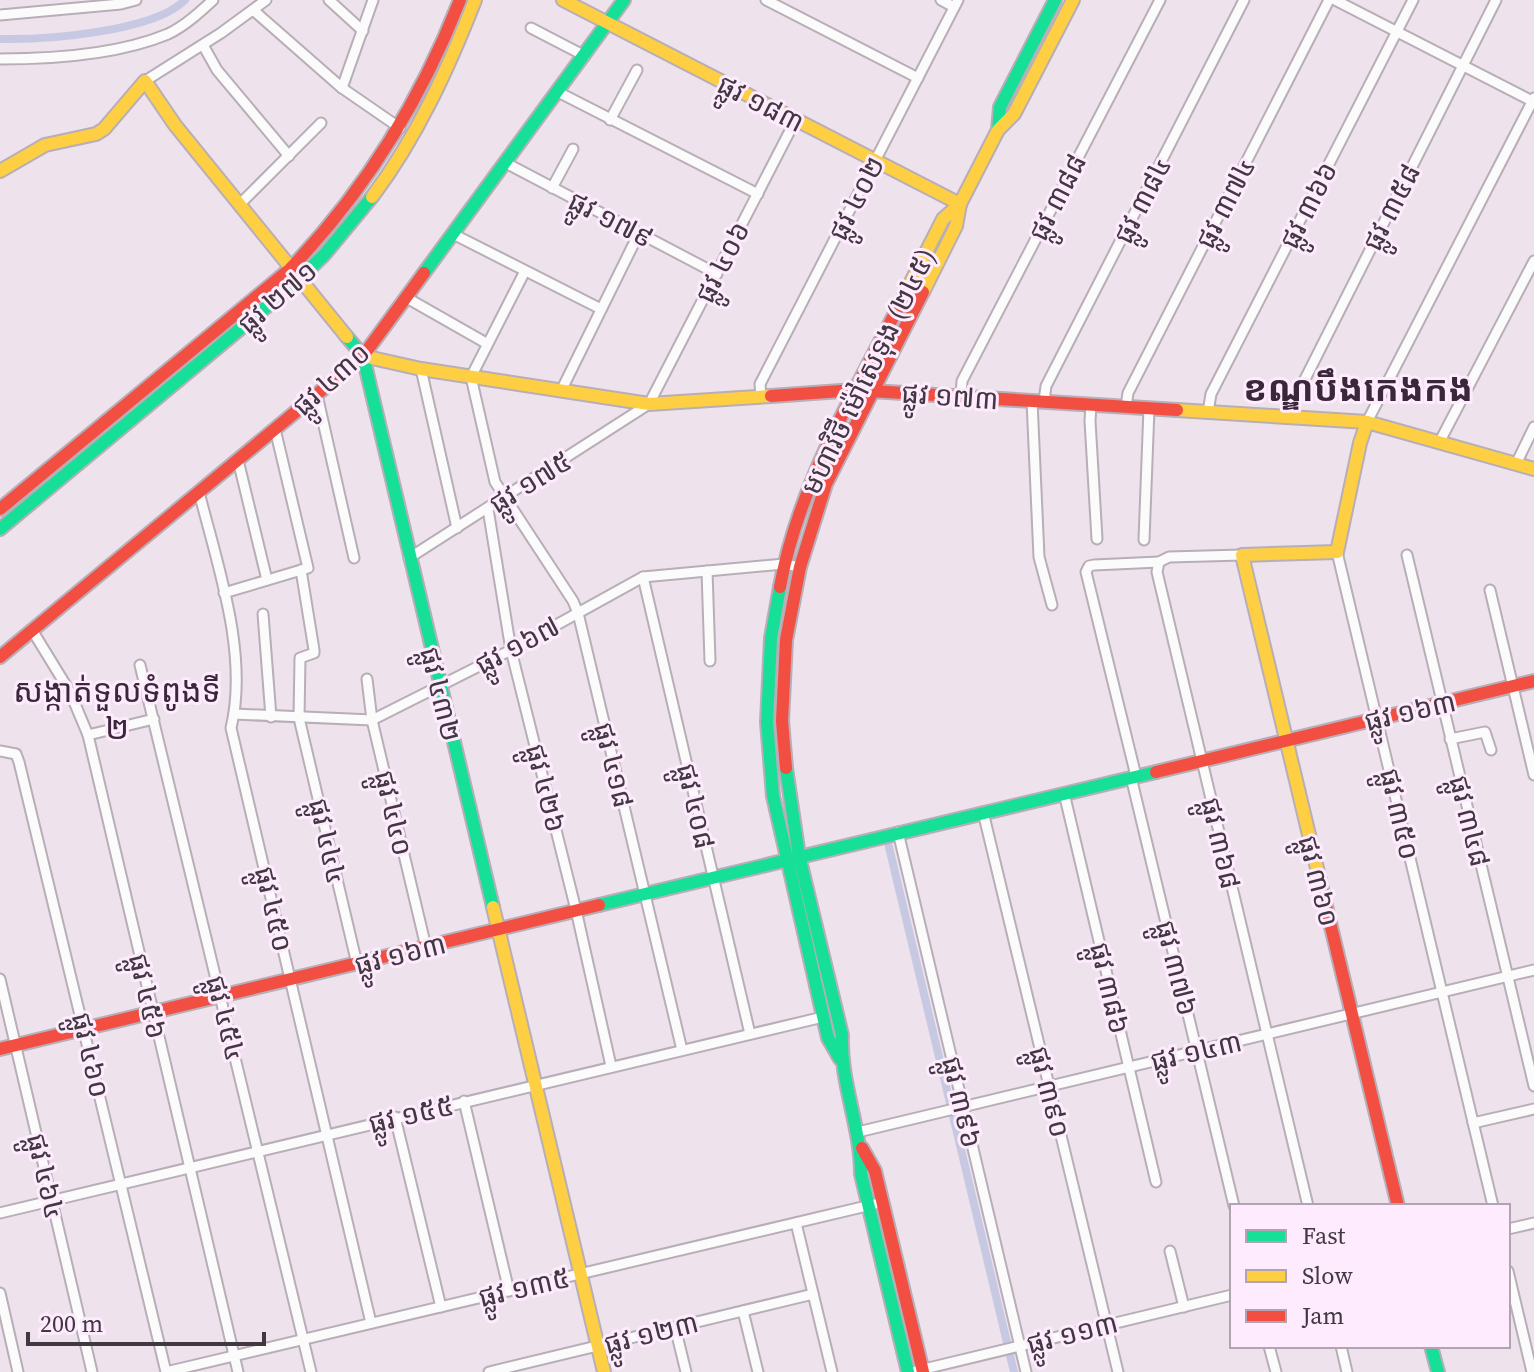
<svg xmlns="http://www.w3.org/2000/svg" width="1534" height="1372" viewBox="0 0 1534 1372" font-family="'Source Serif 4','Noto Sans Khmer',serif">
  <style>
    .lines { fill: none; stroke-linecap: round; stroke-linejoin: round }
    .canal { stroke: #c7c9e2; stroke-width: 8 }
    .street-casing { stroke: #b7aeb7; stroke-width: 13 }
    .fast-casing { stroke: #b7aeb7; stroke-width: 16 }
    .slow-casing { stroke: #b7aeb7; stroke-width: 16 }
    .jam-casing { stroke: #b7aeb7; stroke-width: 16 }
    .street { stroke: #fcfbfc; stroke-width: 9 }
    .fast { stroke: #16e098; stroke-width: 12 }
    .slow { stroke: #ffcf43; stroke-width: 12 }
    .jam { stroke: #f24e42; stroke-width: 12 }
    .labels { text-anchor: middle; dominant-baseline: central; stroke-width: 6; stroke-linejoin: round; paint-order: stroke }
    .street-label { font-size: 28px; fill: #413841; stroke: #feebfd }
    .quarter-label { font-size: 32px; fill: #3a283a; stroke: #feebfd }
    .district-label { font-size: 36px; font-weight: bold; fill: #3a283a; stroke: #feebfd }
  </style>
  <rect width="100%" height="100%" fill="#eee2ed"/>
  <g class="lines">
    <g class="canal">
      <path d="M0 39C44 40 154 32 185 0"/>
      <path d="M889 847 1014 1372"/>
    </g>
    <g class="street-casing">
      <g id="street">
        <path d="M329 0 363 31"/>
        <path d="M766 0 918 78"/>
        <path d="M941 0 954 7"/>
        <path d="M1335 0 1534 102"/>
        <path d="M253 10 342 88 400 128"/>
        <path d="M0 15 121 4 136 0"/>
        <path d="M531 28 585 56"/>
        <path d="M203 45 217 70 289 156"/>
        <path d="M0 59C52 59 120 54 168 34 185 26 200 12 213 0"/>
        <path d="M145 81 221 33 266 0"/>
        <path d="M342 88 373 0"/>
        <path d="M558 92 758 194"/>
        <path d="M610 120 637 70"/>
        <path d="M506 163 717 274"/>
        <path d="M552 188 573 149"/>
        <path d="M239 205 321 123"/>
        <path d="M453 234 601 309"/>
        <path d="M525 271 471 377 495 482 573 601 578 613 682 1050"/>
        <path d="M407 298 486 343"/>
        <path d="M421 369 457 528"/>
        <path d="M561 391 639 233"/>
        <path d="M317 395 354 558"/>
        <path d="M961 396 962 381 1160 0"/>
        <path d="M761 397 760 384 958 0"/>
        <path d="M1032 401 1039 557 1052 605"/>
        <path d="M1044 401 1046 386 1244 0"/>
        <path d="M1091 404 1090 421 1097 539"/>
        <path d="M1126 407 1128 393 1329 0"/>
        <path d="M1208 412 1211 394 1413 0"/>
        <path d="M1292 416 1295 399 1496 0"/>
        <path d="M1367 422 1534 98"/>
        <path d="M1440 441 1534 261"/>
        <path d="M238 460 267 580"/>
        <path d="M1516 464 1534 427"/>
        <path d="M199 492C217 564 249 654 231 728L371 1323"/>
        <path d="M488 509 511 650 576 910 611 1066"/>
        <path d="M1144 540 1149 408"/>
        <path d="M1337 552 1493 1206"/>
        <path d="M1242 555 1169 557 1159 562 1157 572 1308 1206"/>
        <path d="M1407 555 1534 1086"/>
        <path d="M409 558 649 404 795 121"/>
        <path d="M301 570 314 650V653L300 658 299 718 357 964"/>
        <path d="M707 571 710 661"/>
        <path d="M643 577 750 1034"/>
        <path d="M1490 590 1534 775"/>
        <path d="M224 593 308 568 275 429"/>
        <path d="M263 614 271 717"/>
        <path d="M32 630 70 692 88 735 238 1372"/>
        <path d="M140 665 311 1372"/>
        <path d="M367 679 372 720 426 947"/>
        <path d="M234 714 372 720 511 650 643 577 784 564 800 567"/>
        <path d="M88 735 154 719"/>
        <path d="M1450 739 1485 732 1491 750"/>
        <path d="M0 751 16 754 19 762 166 1372 875 1204"/>
        <path d="M1136 776 1086 572 1089 566 1094 565 1159 562"/>
        <path d="M1131 777 1234 1206"/>
        <path d="M1064 793 1156 1182"/>
        <path d="M983 812 1118 1372"/>
        <path d="M898 832 1026 1372"/>
        <path d="M0 979 92 1372"/>
        <path d="M464 1101 509 1291"/>
        <path d="M395 1117 441 1307"/>
        <path d="M1473 1123 1534 1109"/>
        <path d="M858 1132 1534 970"/>
        <path d="M0 1213 823 1017"/>
        <path d="M796 1223 832 1372"/>
        <path d="M1508 1229 1534 1223"/>
        <path d="M1170 1251 1184 1307"/>
        <path d="M1508 1271 1532 1372"/>
        <path d="M0 1293 18 1372"/>
        <path d="M743 1311 758 1372"/>
        <path d="M675 1327 686 1372"/>
        <path d="M1269 1346 1276 1372"/>
        <path d="M1341 1346 1347 1372"/>
        <path d="M916 1371 1232 1295"/>
        <path d="M489 1372 813 1294"/>
      </g>
    </g>
    <g class="fast-casing">
      <g id="fast">
        <path d="M998 130 1000 107 1055 0"/>
        <path d="M424 273 624 0"/>
        <path d="M347 337 363 356 493 907"/>
        <path d="M0 529 295 283 324 255 372 197"/>
        <path d="M780 587 771 638 767 722 773 796 828 1038 840 1059"/>
        <path d="M786 768 799 856 842 1035C840 1083 861 1126 861 1174L908 1372"/>
        <path d="M599 905 1156 772"/>
        <path d="M1431 1346 1438 1372"/>
      </g>
    </g>
    <g class="slow-casing">
      <g id="slow">
        <path d="M563 0 960 204"/>
        <path d="M0 171 45 145 96 134 104 129 145 81 175 125 347 337"/>
        <path d="M372 197C417 137 448 69 475 0"/>
        <path d="M907 290 943 219 960 204"/>
        <path d="M923 292 956 226 960 204 998 130 1014 114 1073 0"/>
        <path d="M363 356 421 369 649 404 771 396"/>
        <path d="M1177 410 1367 422 1534 469"/>
        <path d="M1321 885 1242 555 1337 552 1360 443 1367 422"/>
        <path d="M493 907 604 1372"/>
      </g>
    </g>
    <g class="jam-casing">
      <g id="jam">
        <path d="M771 396 855 390 1177 410"/>
        <path d="M0 509 290 269C366 190 420 102 460 0"/>
        <path d="M780 587C799 481 859 385 907 290"/>
        <path d="M0 657 363 356 424 273"/>
        <path d="M786 768 782 721 786 640 800 567 826 484 923 292"/>
        <path d="M1156 772 1534 681"/>
        <path d="M1321 885 1398 1206"/>
        <path d="M0 1049 599 905"/>
        <path d="M862 1148 875 1171 923 1372"/>
      </g>
    </g>
    <use href="#street" class="street"/>
    <use href="#fast" class="fast"/>
    <use href="#slow" class="slow"/>
    <use href="#jam" class="jam"/>
  </g>
  <g class="labels">
    <g class="street-label">
      <text transform="translate(761 103) rotate(27)">ផ្លូវ ១៨៣</text>
      <text transform="translate(1057 197) rotate(-63)">ផ្លូវ ៣៨៨</text>
      <text transform="translate(856 198) rotate(-63)">ផ្លូវ ៤០២</text>
      <text transform="translate(1142 200) rotate(-63)">ផ្លូវ ៣៨៤</text>
      <text transform="translate(1225 203) rotate(-63)">ផ្លូវ ៣៧៤</text>
      <text transform="translate(1308 205) rotate(-63)">ផ្លូវ ៣៦៦</text>
      <text transform="translate(1391 207) rotate(-63)">ផ្លូវ ៣៥៨</text>
      <text transform="translate(611 219) rotate(27)">ផ្លូវ ១៧៩</text>
      <text transform="translate(722 262) rotate(-63)">ផ្លូវ ៤០៦</text>
      <text transform="translate(277 297) rotate(-41)">ផ្លូវ ២៧១</text>
      <text transform="translate(868 371) rotate(-64)">មហាវិថី ម៉ៅសេទុង (២៤៥)</text>
      <text transform="translate(331 379) rotate(-42)">ផ្លូវ ៤៣០</text>
      <text transform="translate(950 396) rotate(4)">ផ្លូវ ១៧៣</text>
      <text transform="translate(530 482) rotate(-32)">ផ្លូវ ១៧៥</text>
      <text transform="translate(517 645) rotate(-28)">ផ្លូវ ១៦៧</text>
      <text transform="translate(441 694) rotate(76)">ផ្លូវ ៤៣២</text>
      <text transform="translate(1410 711) rotate(-13)">ផ្លូវ ១៦៣</text>
      <text transform="translate(614 765) rotate(76)">ផ្លូវ ៤១៨</text>
      <text transform="translate(546 788) rotate(76)">ផ្លូវ ៤២៦</text>
      <text transform="translate(696 806) rotate(77)">ផ្លូវ ៤០៨</text>
      <text transform="translate(394 813) rotate(77)">ផ្លូវ ៤៤០</text>
      <text transform="translate(1400 814) rotate(77)">ផ្លូវ ៣៥០</text>
      <text transform="translate(1470 821) rotate(76)">ផ្លូវ ៣៤៨</text>
      <text transform="translate(328 841) rotate(77)">ផ្លូវ ៤៤៤</text>
      <text transform="translate(1221 843) rotate(77)">ផ្លូវ ៣៦៨</text>
      <text transform="translate(1319 881) rotate(76)">ផ្លូវ ៣៦០</text>
      <text transform="translate(274 909) rotate(77)">ផ្លូវ ៤៥០</text>
      <text transform="translate(400 954) rotate(-14)">ផ្លូវ ១៦៣</text>
      <text transform="translate(1177 968) rotate(76)">ផ្លូវ ៣៧៦</text>
      <text transform="translate(1110 988) rotate(77)">ផ្លូវ ៣៨៦</text>
      <text transform="translate(148 996) rotate(77)">ផ្លូវ ៤៥៦</text>
      <text transform="translate(226 1018) rotate(76)">ផ្លូវ ៤៥៤</text>
      <text transform="translate(1196 1051) rotate(-13)">ផ្លូវ ១៤៣</text>
      <text transform="translate(91 1055) rotate(77)">ផ្លូវ ៤៦០</text>
      <text transform="translate(1050 1092) rotate(76)">ផ្លូវ ៣៩០</text>
      <text transform="translate(962 1102) rotate(77)">ផ្លូវ ៣៩៦</text>
      <text transform="translate(411 1114) rotate(-13)">ផ្លូវ ១៥៥</text>
      <text transform="translate(46 1176) rotate(77)">ផ្លូវ ៤៦៤</text>
      <text transform="translate(524 1287) rotate(-13)">ផ្លូវ ១៣៥</text>
      <text transform="translate(651 1333) rotate(-14)">ផ្លូវ ១២៣</text>
      <text transform="translate(1072 1333) rotate(-14)">ផ្លូវ ១១៣</text>
    </g>
    <g class="quarter-label">
      <text x="117" y="691">សង្កាត់ទួលទំពូងទី<tspan x="117" dy="37">២</tspan></text>
    </g>
    <g class="district-label">
      <text x="1358" y="388">ខណ្ឌបឹងកេងកង</text>
    </g>
  </g>
  <rect x="1230" y="1204" width="280" height="144" fill="#feebfd" stroke="#b2a3b2" stroke-width="2"/>
  <rect x="1246" y="1230" width="40" height="12" fill="#16e098" stroke="#b2a3b2" stroke-width="2"/>
  <text x="1302" y="1244" font-size="24" fill="#413841">Fast</text>
  <rect x="1246" y="1270" width="40" height="12" fill="#ffcf43" stroke="#b2a3b2" stroke-width="2"/>
  <text x="1302" y="1284" font-size="24" fill="#413841">Slow</text>
  <rect x="1246" y="1310" width="40" height="12" fill="#f24e42" stroke="#b2a3b2" stroke-width="2"/>
  <text x="1302" y="1324" font-size="24" fill="#413841">Jam</text>
  <path d="M28 1332v12h236v-12" fill="none" stroke="#413841" stroke-width="4"/>
  <text x="40" y="1332" font-size="24" fill="#413841" stroke="#feebfd" stroke-width="6" paint-order="stroke">200 m</text>
</svg>
